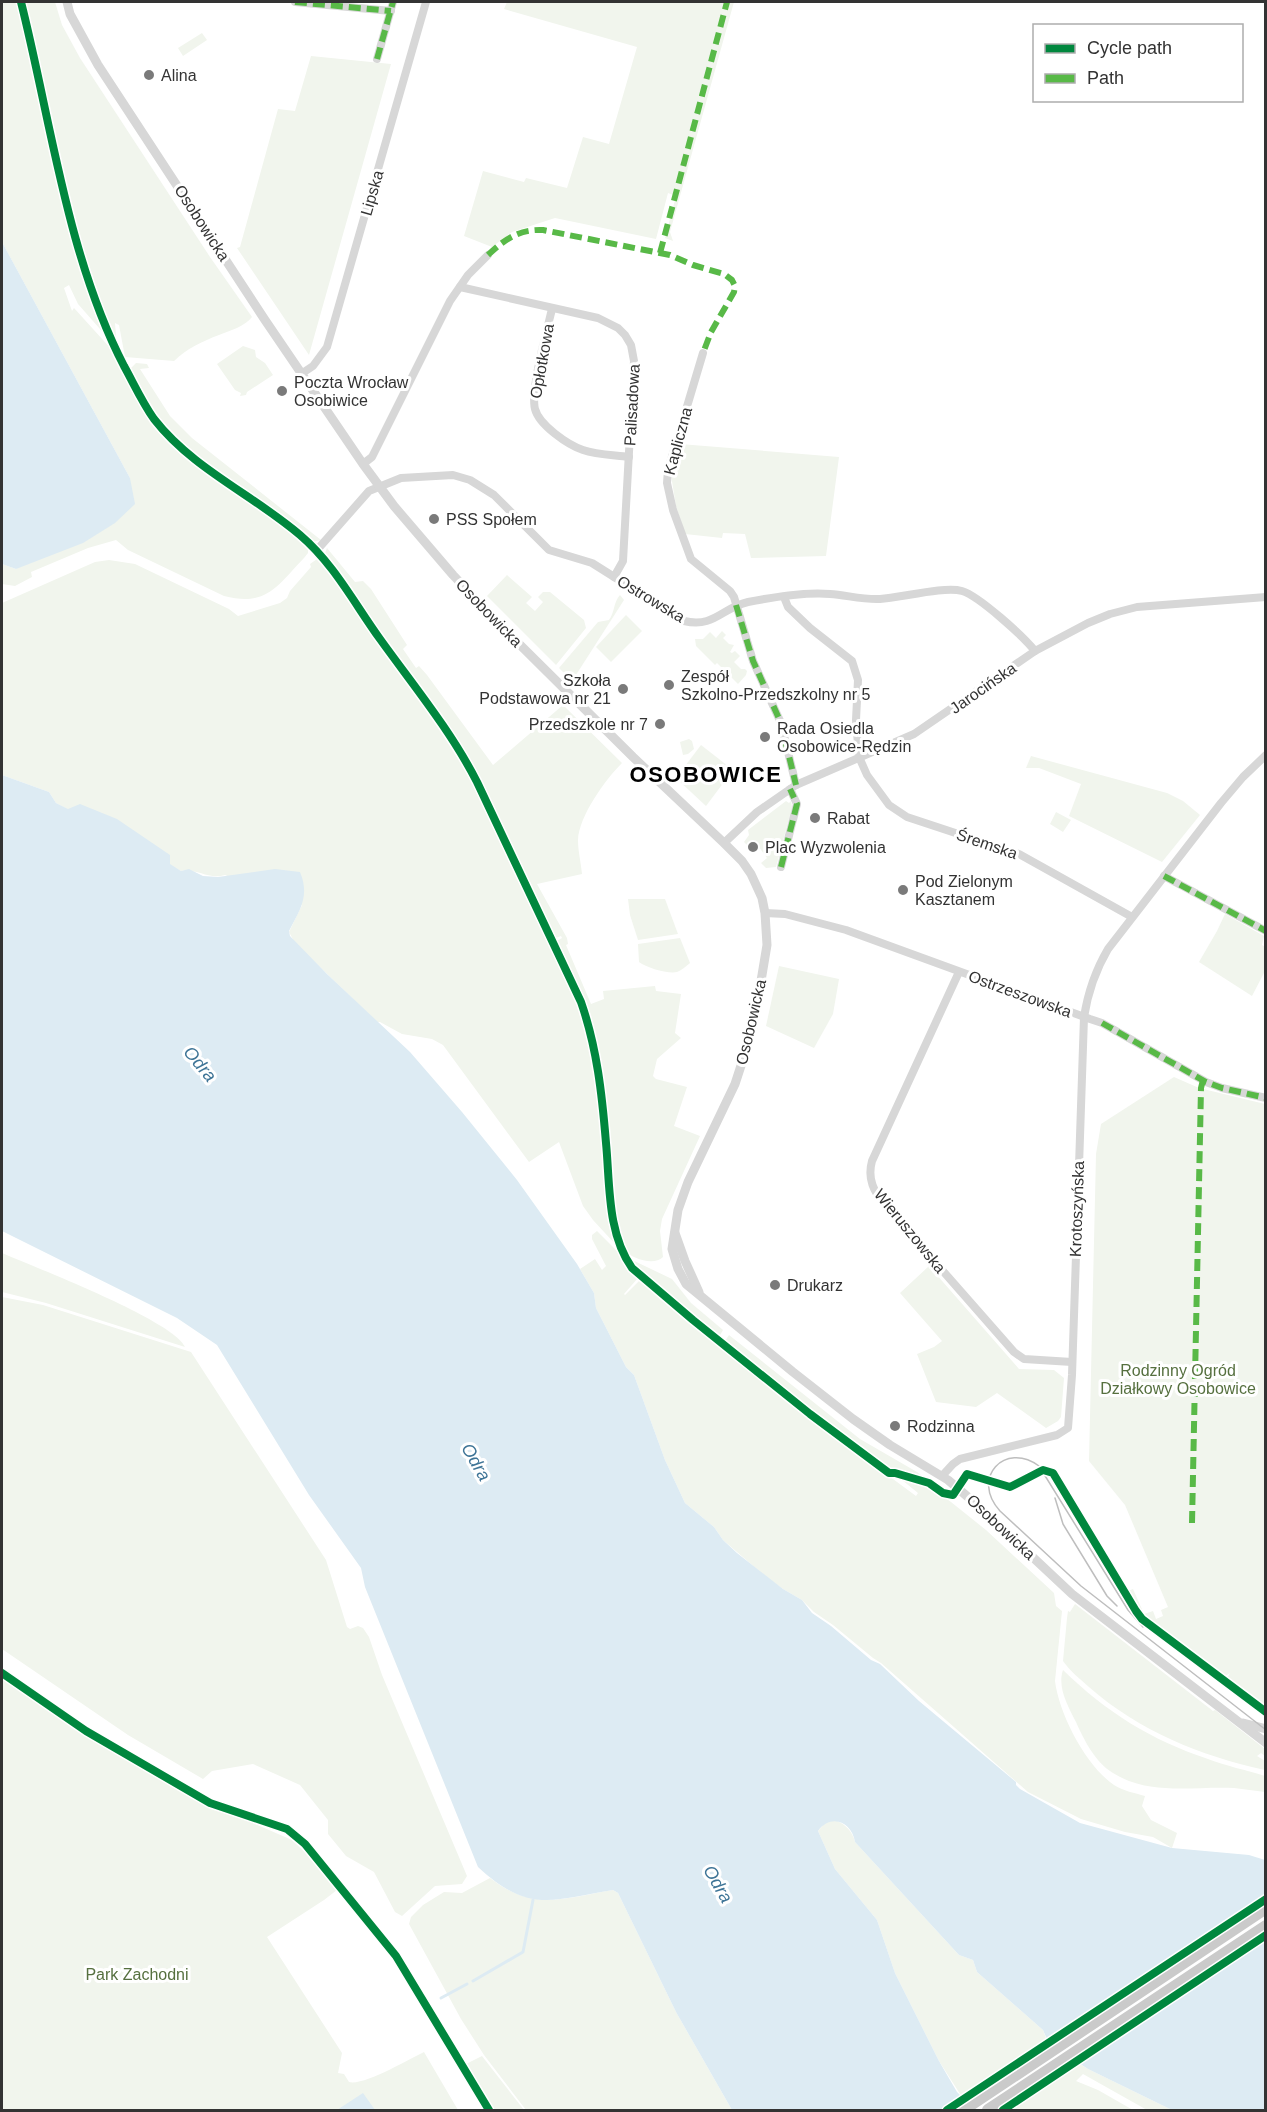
<svg xmlns="http://www.w3.org/2000/svg" width="1267" height="2112" viewBox="0 0 1267 2112" font-family="Arial,sans-serif">
  <style>
    .green { fill: #f1f5ed }
    .water { fill: #ddebf3 }
    .pier { fill: #fff }
    .lines { fill: none; stroke-linecap: round; stroke-linejoin: round }
    .stream { stroke: #ddebf3; stroke-width: 3 }
    .minor { stroke: #d7d7d7; stroke-width: 8 }
    .tertiary { stroke: #d7d7d7; stroke-width: 9 }
    .primary { stroke: #cacaca; stroke-width: 12 }
    .tram { stroke: #bebebe; stroke-width: 1.5 }
    .quiet { stroke: #58b947; stroke-width: 6; stroke-dasharray: 12 6; stroke-linecap: butt }
    .cycleway-casing { stroke: #fff; stroke-width: 11 }
    .cycleway { stroke: #00873e; stroke-width: 8 }
    .poi-dot { fill: #7a7a7a; stroke: #fff; stroke-width: 2 }
    .labels { text-anchor: middle; dominant-baseline: central; stroke-width: 6; stroke-linejoin: round; paint-order: stroke }
    .poi-label { font-size: 16px; fill: #333; stroke: #fff; text-anchor: start }
    .street-label { font-size: 16px; fill: #333; stroke: #fff }
    .park-label { font-size: 16px; fill: #56703f; stroke: #fff }
    .water-label { font-size: 18px; font-style: italic; fill: #3f7597; stroke: #fff }
    .district-label { font-size: 22px; font-weight: bold; letter-spacing: 1.5px; fill: #000; stroke: #fff }
  </style>
  <rect width="100%" height="100%" fill="#fff"/>
  <g class="green">
    <path d="M2 2H18L77 253 96 313 107 337 78 304 69 285 64 288 72 311 74 308 113 351 143 408 178 450 212 476 269 515 308 545V553L304 558C277 586 267 607 224 596L128 550 116 540 88 548 31 572 32 577 15 586 2 584V564L16 569 130 478 2 242Z"/>
    <path d="M24 2H55L62 25 80 58 210 257 252 317C244 327 231 330 219 335 203 341 186 349 174 361L125 357 119 325 115 323 117 348C110 329 101 311 95 292 64 198 47 98 24 2Z"/>
    <path d="M507 2H734L670 232 673 241 665 238 676 196 668 193 656 239 555 218 512 232 492 247 464 236 483 171 524 182 526 178 567 188 583 137 609 144 637 47 504 9Z"/>
    <path d="M202 33 207 40 183 56 178 48Z"/>
    <path d="M311 56 391 64 309 355 237 248 240 247 278 109 295 111Z"/>
    <path d="M243 346 255 350 256 357 265 363 273 375 247 392 246 395 240 396 241 393 235 390 217 364Z"/>
    <path d="M136 363 147 364 149 368 140 369 170 416 192 438 321 540 312 542 277 515 175 441 150 408 131 373 130 369Z"/>
    <path d="M680 444 839 457 826 556 751 558 745 534 723 533 722 538 685 534 676 506 671 475Z"/>
    <path d="M327 548 355 582 363 581 371 589 407 645 403 649 416 668 419 666 427 675 493 765 563 705 622 763C605 780 579 816 578 840 578 851 581 863 582 874L537 884 567 938 568 944 566 945 591 1004 604 999 603 991 655 986 656 991 681 994 675 1033 681 1038 657 1059 653 1076 656 1079 687 1087 674 1126 700 1136 662 1219 660 1231 663 1257C654 1266 632 1259 624 1250 618 1242 617 1226 615 1217L598 1046 586 1007 555 942 562 938 561 936 553 939 470 761 325 553Z"/>
    <path d="M317 559 326 563 462 759 580 1005C602 1077 603 1153 611 1227L616 1245 593 1220 583 1206 559 1142 529 1162 443 1045 432 1039 402 1034 380 1022H377L295 943 289 932 302 905 225 875C208 880 197 868 181 871L56 803 49 792 2 775V603L95 562 109 560 135 564 229 609 238 616 280 603 287 598 290 591 311 567 310 564Z"/>
    <path d="M507 575 532 597 526 603 535 611 543 602 538 597 543 592H550L584 620 586 628 556 665 487 596Z"/>
    <path d="M620 595 624 600 574 678 565 674 559 668 598 622 609 620C615 612 613 603 620 595Z"/>
    <path d="M626 615 642 631 611 662 596 647Z"/>
    <path d="M722 631 726 635 723 638 729 644 734 645 730 652 732 653 735 651 740 656 734 662 741 669H745L747 671 746 675 738 684 717 663 715 665 696 646 695 639H703L710 632 716 638Z"/>
    <path d="M689 739 692 741 694 749 688 754 683 755 680 742Z"/>
    <path d="M701 745 733 770 706 806 676 778Z"/>
    <path d="M1031 756 1167 793 1183 801 1200 815 1162 862 1069 816 1081 784 1039 768H1026Z"/>
    <path d="M786 801 789 803 791 801 792 807 776 867 766 868 761 863 767 858 759 847 753 851 744 842 749 835 748 830Z"/>
    <path d="M1056 812 1071 820 1063 832 1050 824Z"/>
    <path d="M628 899H665L678 934 638 940 630 915Z"/>
    <path d="M1225 914 1264 936 1262 945 1265 947V971L1252 996 1199 962 1217 931Z"/>
    <path d="M680 938 690 963C686 966 682 970 677 972 668 974 647 968 639 962L638 944Z"/>
    <path d="M779 966 839 979 833 1014 814 1048 766 1026Z"/>
    <path d="M1174 1077 1199 1088 1265 1104V1707L1227 1678 1230 1673 1224 1677 1147 1618 1128 1591 1133 1589 1144 1614 1153 1611 1156 1619 1163 1616 1161 1610 1168 1607 1125 1505 1089 1461 1096 1154 1101 1124Z"/>
    <path d="M597 1231 616 1250 638 1278 624 1294 625 1295 640 1280 832 1434 916 1496 918 1493 897 1476 928 1486 951 1502 986 1530 1054 1593 1056 1606 1062 1611 1055 1681C1059 1714 1086 1766 1114 1785 1123 1791 1135 1793 1145 1796L1142 1806 1151 1820 1177 1833 1172 1848 1153 1837 1125 1832 1081 1819 1028 1792 881 1663 873 1658 833 1625 814 1612 802 1600 783 1589 765 1576 723 1540 714 1527 685 1503 665 1460 634 1375 626 1367 596 1308 594 1293 580 1269 595 1259 602 1270 606 1266 592 1239V1235Z"/>
    <path d="M2 1253C34 1267 173 1320 185 1347L46 1303 2 1292Z"/>
    <path d="M628 1258 672 1279 691 1303 723 1330 719 1337 642 1274Z"/>
    <path d="M929 1266 1019 1369 1054 1370 1064 1378 1061 1417 1058 1421 1046 1428 997 1393 976 1407 936 1402 917 1354 934 1347 942 1341 900 1293Z"/>
    <path d="M2 1297 43 1305 191 1352 326 1560 347 1627 350 1629 358 1626 363 1628 369 1637 382 1675 467 1876 462 1884 435 1886 402 1916 395 1912 374 1872 346 1856 328 1834V1820L300 1785 253 1764 212 1771 203 1779 128 1735 2 1649Z"/>
    <path d="M729 1335 860 1439 917 1472 929 1481 886 1468 803 1406 725 1344V1341Z"/>
    <path d="M1075 1604 1213 1711 1215 1710 1265 1749V1756L1261 1753 1257 1756 1265 1761V1770C1201 1756 1139 1731 1089 1687 1079 1678 1070 1671 1063 1661L1067 1618 1068 1611 1070 1612Z"/>
    <path d="M1063 1670C1106 1712 1151 1740 1208 1759 1226 1766 1246 1770 1265 1776V1792C1255 1791 1244 1789 1234 1788 1194 1786 1149 1796 1113 1773 1095 1762 1084 1740 1076 1722 1068 1706 1057 1687 1063 1670Z"/>
    <path d="M2 1676 86 1733 209 1804 292 1840 311 1858 337 1890 324 1900 267 1937 342 2053 338 2073 344 2074 349 2082C364 2086 409 2059 424 2052L458 2110H2Z"/>
    <path d="M831 1820C842 1820 853 1831 855 1842L959 1955 973 1960 977 1972 1043 2030 1047 2041 962 2097 939 2061 895 1973 877 1920 835 1869 818 1831 825 1823Z"/>
    <path d="M490 1878C534 1912 564 1898 613 1890L618 1893 676 2012 732 2110H526L484 2055 461 2019 409 1924 411 1917 423 1905 444 1892 462 1893Z"/>
    <path d="M482 2056 524 2110H491L464 2065Z"/>
    <path d="M1078 2063 1088 2069 1172 2110H1147L1083 2074 1076 2081 1098 2090 1133 2110H1006Z"/>
  </g>
  <g class="water">
    <path d="M2 242 130 478 135 504 115 523 83 543 16 569 2 564Z"/>
    <path d="M2 775 49 792 56 803 68 809 80 804 117 819 170 855V864L181 871 189 869 203 876 218 877 275 869 300 872C310 896 300 910 289 931L290 936 327 974 410 1052 462 1112 517 1180 577 1264 594 1293 596 1308 626 1367 634 1375 665 1460 685 1503 714 1527 723 1540 737 1553 783 1589 802 1600 812 1613 831 1626 871 1660 880 1664 919 1701 1016 1782V1785L1020 1789 1080 1823 1172 1848 1249 1855 1265 1860V2110H1172L1088 2069 1049 2044 1043 2030 977 1972 973 1960 959 1955 855 1842C852 1822 831 1813 818 1831L835 1869 877 1920 895 1973 939 2061 957 2092 975 2110H732L676 2012 618 1893 613 1890C551 1900 529 1914 478 1867L365 1587 361 1568 309 1495 217 1345 177 1318 2 1231Z"/>
    <path d="M363 2093 375 2110H337Z"/>
  </g>
  <g class="pier">
    <path d="M1265 1895V1939L1076 2065 1047 2046 1044 2042Z"/>
    <path d="M964 2095 978 2110H941Z"/>
  </g>
  <g class="lines">
    <g class="stream">
      <path d="M473 1981 523 1952 533 1900"/>
      <path d="M441 1998 467 1984"/>
    </g>
    <g class="minor">
      <path d="M295 2 391 11"/>
      <path d="M377 59 393 2"/>
      <path d="M460 287 598 318 618 328 625 335 631 345 634 361 623 561 614 577"/>
      <path d="M552 309C547 330 530 391 535 409 539 425 568 445 583 450 597 455 615 455 629 457"/>
      <path d="M703 353 668 470 667 483 673 510 691 559 730 591 734 597 753 661 781 723 796 785"/>
      <path d="M301 374 313 366 327 347 426 2"/>
      <path d="M363 464 372 457 450 301 468 275 488 255"/>
      <path d="M317 550 369 491 401 478 453 475 470 480 494 495 549 550 592 563 684 621C715 628 721 608 748 602 774 597 803 592 830 594 846 595 863 600 880 599 900 598 944 586 962 591 979 596 1024 637 1035 651"/>
      <path d="M784 597 788 607 810 628 852 661 858 680 856 720 859 757 867 775 889 805 907 817 1019 854 1132 917"/>
      <path d="M724 843 757 812 796 785 914 734 1035 651 1088 623 1110 614 1137 607 1266 597"/>
      <path d="M781 867 797 804 790 789"/>
      <path d="M1164 876 1266 931"/>
      <path d="M765 913 785 914 846 930 1090 1019 1102 1023 1206 1082 1222 1088 1266 1098"/>
      <path d="M959 972 872 1161C867 1179 874 1192 885 1205L1014 1352 1024 1359 1072 1362"/>
      <path d="M942 1476 953 1464 960 1459 1057 1435 1068 1428 1072 1375 1084 1017C1088 992 1095 971 1108 949L1221 803 1243 777 1266 755"/>
    </g>
    <g class="tertiary">
      <path d="M67 2 70 14 98 65 265 320 363 464 394 506 453 575 505 630 633 757 724 843 742 861 751 874 762 898 765 913 767 945 762 975 752 1032 735 1084 688 1182 678 1210 672 1249 678 1269 686 1284 793 1372 853 1419 890 1445 948 1480 975 1503 1072 1594 1266 1743"/>
      <path d="M675 1233 685 1261 699 1292"/>
      <path d="M1243 1723 1266 1729"/>
    </g>
    <g class="primary">
      <path d="M963 2110 1266 1908"/>
      <path d="M988 2110 1266 1926"/>
    </g>
    <g class="tram">
      <path d="M1055 1498 1063 1524 1107 1596 1117 1606"/>
      <path d="M1143 1627 1128 1610 1039 1466C1005 1441 970 1478 1000 1511L1081 1586 1266 1730"/>
    </g>
    <g class="quiet">
      <path d="M295 2 391 11"/>
      <path d="M377 59 393 2"/>
      <path d="M660 253 727 2"/>
      <path d="M488 255C505 239 519 229 543 230L670 255 693 265 724 274 732 280 735 286 734 292 711 332 703 353"/>
      <path d="M736 605 753 661 781 723 796 785"/>
      <path d="M781 867 797 804 790 789"/>
      <path d="M1164 876 1266 931"/>
      <path d="M1102 1023 1206 1082 1222 1088 1266 1098"/>
      <path d="M1192 1523 1201 1088 1203 1080"/>
    </g>
    <g class="cycleway-casing">
      <g id="cycleway">
        <path d="M21 2C51 121 67 256 124 366 134 384 142 402 154 419 193 469 252 494 300 535 334 564 354 603 380 639 413 685 451 731 477 782L581 1002C597 1048 602 1094 606 1143 610 1184 607 1233 632 1268L693 1320 810 1414 889 1473H895L929 1483 943 1493 953 1495 967 1474 1010 1487 1043 1470 1053 1473 1136 1611 1142 1619 1266 1712"/>
        <path d="M2 1673 86 1731 210 1803 287 1829 305 1844 396 1956 489 2110"/>
        <path d="M947 2110 1266 1899"/>
        <path d="M1003 2110 1266 1935"/>
      </g>
    </g>
    <use href="#cycleway" class="cycleway"/>
  </g>
  <g class="poi-dot">
    <circle cx="149" cy="75" r="6"/>
    <circle cx="282" cy="391" r="6"/>
    <circle cx="434" cy="519" r="6"/>
    <circle cx="669" cy="685" r="6"/>
    <circle cx="623" cy="689" r="6"/>
    <circle cx="660" cy="724" r="6"/>
    <circle cx="765" cy="737" r="6"/>
    <circle cx="815" cy="818" r="6"/>
    <circle cx="753" cy="847" r="6"/>
    <circle cx="903" cy="890" r="6"/>
    <circle cx="775" cy="1285" r="6"/>
    <circle cx="895" cy="1426" r="6"/>
  </g>
  <g class="labels">
    <g class="poi-label">
      <text x="161" y="75">Alina</text>
      <text x="294" y="382">Poczta Wrocław<tspan x="294" dy="18">Osobiwice</tspan></text>
      <text x="446" y="519">PSS Społem</text>
      <text x="681" y="676">Zespół<tspan x="681" dy="18">Szkolno-Przedszkolny nr 5</tspan></text>
      <text x="611" y="680" text-anchor="end">Szkoła<tspan x="611" dy="18">Podstawowa nr 21</tspan></text>
      <text x="648" y="724" text-anchor="end">Przedszkole nr 7</text>
      <text x="777" y="728">Rada Osiedla<tspan x="777" dy="18">Osobowice-Rędzin</tspan></text>
      <text x="827" y="818">Rabat</text>
      <text x="765" y="847">Plac Wyzwolenia</text>
      <text x="915" y="881">Pod Zielonym<tspan x="915" dy="18">Kasztanem</tspan></text>
      <text x="787" y="1285">Drukarz</text>
      <text x="907" y="1426">Rodzinna</text>
    </g>
    <g class="street-label">
      <text transform="translate(372 193) rotate(-74)">Lipska</text>
      <text transform="translate(202 223) rotate(57)">Osobowicka</text>
      <text transform="translate(542 361) rotate(-80)">Opłotkowa</text>
      <text transform="translate(632 405) rotate(-87)">Palisadowa</text>
      <text transform="translate(678 441) rotate(-75)">Kapliczna</text>
      <text transform="translate(651 599) rotate(31)">Ostrowska</text>
      <text transform="translate(489 613) rotate(46)">Osobowicka</text>
      <text transform="translate(983 688) rotate(-35)">Jarocińska</text>
      <text transform="translate(987 844) rotate(19)">Śremska</text>
      <text transform="translate(1020 994) rotate(20)">Ostrzeszowska</text>
      <text transform="translate(751 1022) rotate(-77)">Osobowicka</text>
      <text transform="translate(1077 1209) rotate(-88)">Krotoszyńska</text>
      <text transform="translate(910 1231) rotate(51)">Wieruszowska</text>
      <text transform="translate(1001 1527) rotate(43)">Osobowicka</text>
    </g>
    <g class="park-label">
      <text x="1178" y="1370">Rodzinny Ogród<tspan x="1178" dy="18">Działkowy Osobowice</tspan></text>
      <text x="137" y="1974">Park Zachodni</text>
    </g>
    <g class="water-label">
      <text transform="translate(200 1064) rotate(50)">Odra</text>
      <text transform="translate(476 1462) rotate(60)">Odra</text>
      <text transform="translate(718 1884) rotate(60)">Odra</text>
    </g>
    <g class="district-label">
      <text x="706" y="774">OSOBOWICE</text>
    </g>
  </g>
  <rect width="1267" height="2112" fill="none" stroke="#333333" stroke-width="6"/>
  <rect x="1033" y="24" width="210" height="78" fill="#ffffff" stroke="#adadad" stroke-width="1.5"/>
  <rect x="1045" y="44" width="30" height="9" fill="#00873e" stroke="#adadad" stroke-width="1.5"/>
  <text x="1087" y="54" font-size="18" fill="#333333">Cycle path</text>
  <rect x="1045" y="74" width="30" height="9" fill="#58b947" stroke="#adadad" stroke-width="1.5"/>
  <text x="1087" y="84" font-size="18" fill="#333333">Path</text>
</svg>
